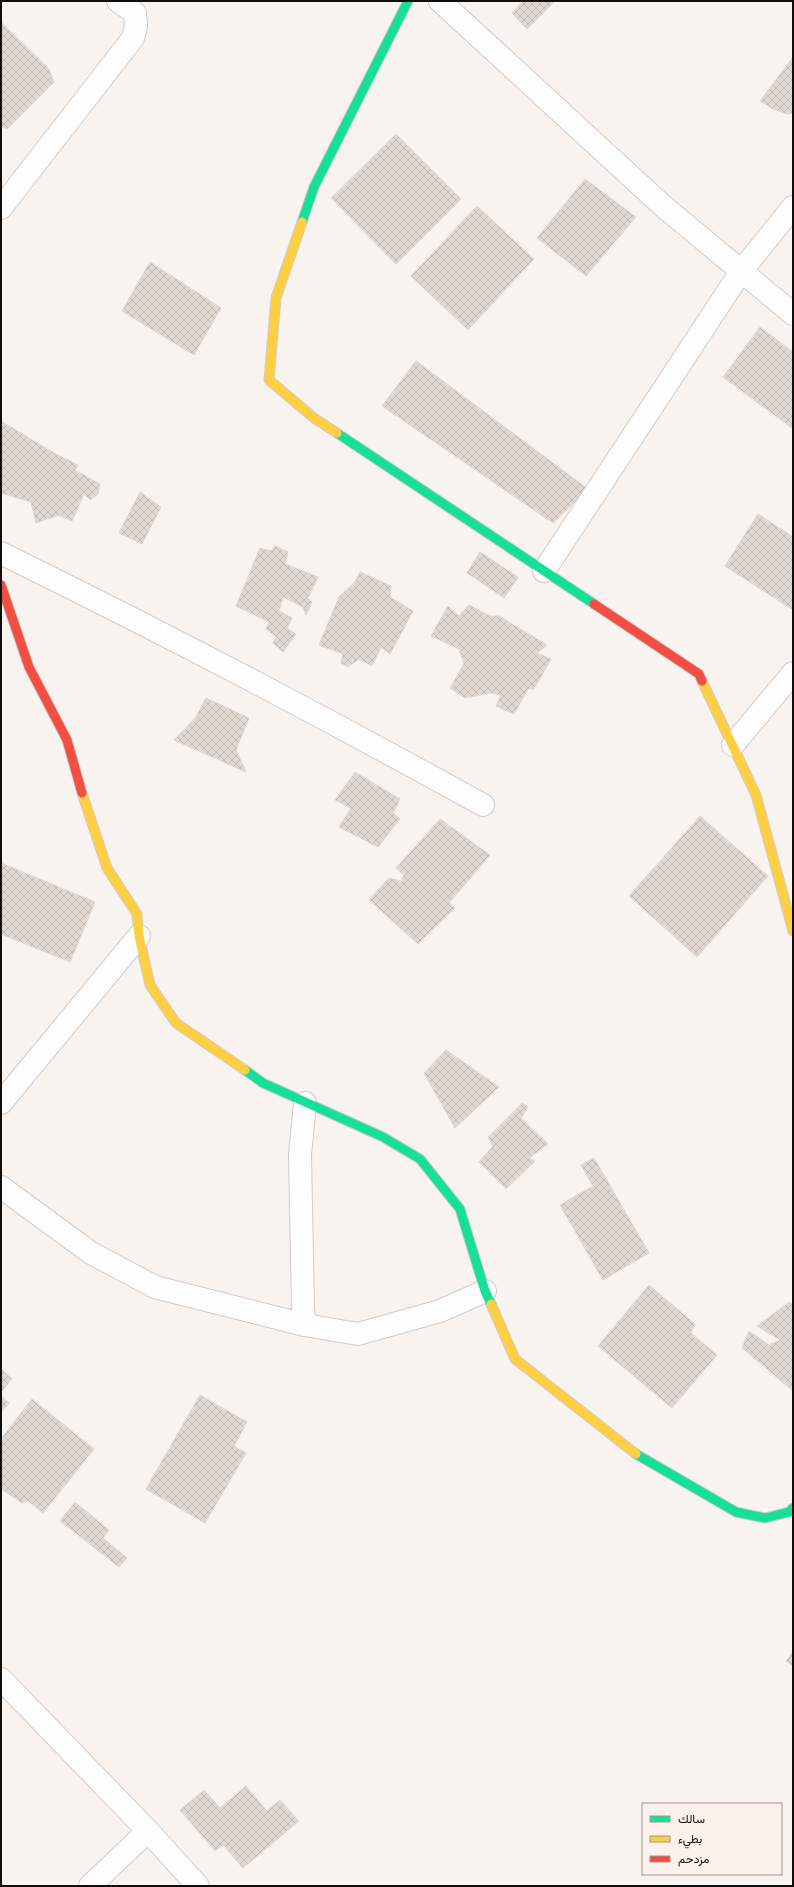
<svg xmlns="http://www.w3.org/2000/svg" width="794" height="1887" viewBox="0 0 794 1887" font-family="'Roboto Serif',Vazirmatn,serif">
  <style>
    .building { fill: url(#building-cross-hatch); stroke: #dbd7d4 }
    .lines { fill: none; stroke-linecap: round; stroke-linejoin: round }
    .street-casing { stroke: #d0ccca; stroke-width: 24 }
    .fast-casing { stroke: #d0ccca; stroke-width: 11 }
    .slow-casing { stroke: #d0ccca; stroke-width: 11 }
    .jam-casing { stroke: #d0ccca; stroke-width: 11 }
    .street { stroke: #fefdfd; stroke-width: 22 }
    .fast { stroke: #16e098; stroke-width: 9 }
    .slow { stroke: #ffcf43; stroke-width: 9 }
    .jam { stroke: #f24e42; stroke-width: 9 }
  </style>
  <defs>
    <pattern id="building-cross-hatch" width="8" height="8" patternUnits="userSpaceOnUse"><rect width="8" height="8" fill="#e1d8d2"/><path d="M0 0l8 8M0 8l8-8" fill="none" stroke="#c0b8b3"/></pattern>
  </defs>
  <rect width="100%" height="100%" fill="#f8f3ef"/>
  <g class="building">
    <path d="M523 1H555L527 29 512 13Z"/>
    <path d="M1 22 49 69 54 82 7 129 1 126Z"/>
    <path d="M793 57V113L787 114 773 109 760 101Z"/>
    <path d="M396 134 461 199 396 264 331 198Z"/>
    <path d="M585 179 636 217 586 276 537 238Z"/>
    <path d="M477 206 534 259 468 330 411 276Z"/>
    <path d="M150 262 221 308 194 355 122 311Z"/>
    <path d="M760 327 793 352V429L723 377Z"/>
    <path d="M416 361 588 489 553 523 382 406Z"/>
    <path d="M1 421 54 453 78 465 75 470 100 484 98 494 90 500 84 494 72 521 59 515 36 523 31 502 1 493Z"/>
    <path d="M140 492 161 507 142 544 119 533Z"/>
    <path d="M758 514 793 537V610L725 566Z"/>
    <path d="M275 546 288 552 285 564 318 577 308 598 312 602 306 615 303 607 283 597 279 611 292 618 287 628 296 634 283 652 273 643 276 637 266 629 269 622 236 606 260 548 271 551Z"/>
    <path d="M480 552 518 577 504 598 467 573Z"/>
    <path d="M360 572 391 586 390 597 413 611 390 654 381 647 372 666 359 659 348 667 341 663 343 654 319 645 339 597 355 582Z"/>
    <path d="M469 605 490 616H499L547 645 537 653 551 659 534 689H528L514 714 496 706 501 695 491 693 465 698 450 688 464 664 459 649 431 636 448 606 459 616Z"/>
    <path d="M206 698 249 718 236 750 246 772 174 740 196 717Z"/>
    <path d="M355 772 400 799 393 813 400 819 378 847 339 827 351 808 335 800Z"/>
    <path d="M700 816 768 876 697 957 629 896Z"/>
    <path d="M440 819 490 855 449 903 455 908 418 944 369 900 389 878 401 881 404 875 396 868Z"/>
    <path d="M1 863 95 902 70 962 1 934Z"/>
    <path d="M446 1050 499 1087 455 1128 424 1073Z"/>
    <path d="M522 1103 528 1107 521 1118 548 1144 529 1158 535 1161 506 1189 479 1162 493 1146 488 1137Z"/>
    <path d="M594 1158 649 1253 603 1280 560 1205 593 1186 581 1165Z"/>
    <path d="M649 1285 695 1324 691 1333 717 1355 672 1408 598 1346Z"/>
    <path d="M789 1302 793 1305V1391L742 1348 749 1331 769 1345 780 1340 757 1326Z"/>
    <path d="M1 1369 12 1379 1 1392Z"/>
    <path d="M200 1395 247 1422 234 1446 246 1453 205 1523 146 1489Z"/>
    <path d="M1 1396 9 1403 1 1412Z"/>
    <path d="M32 1399 94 1449 43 1513 28 1501 22 1503 1 1489V1439Z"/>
    <path d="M75 1502 109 1530 103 1538 127 1558 119 1567 60 1521Z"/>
    <path d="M793 1651V1666L786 1661Z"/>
    <path d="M246 1786 267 1811 280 1800 299 1821 243 1868 223 1845 215 1851 180 1810 204 1790 220 1808Z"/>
  </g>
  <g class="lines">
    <g class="street-casing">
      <g id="street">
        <path d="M440 1 663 206 793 314"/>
        <path d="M1 208 133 38 136 26 135 13 118 1"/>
        <path d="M1 553C164 633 324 717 483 805"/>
        <path d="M544 571 742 270 793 207"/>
        <path d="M733 745 793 673"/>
        <path d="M1 1103 139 936"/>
        <path d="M305 1103 300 1155 303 1309 305 1325"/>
        <path d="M1 1187 91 1253 155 1287 305 1325 358 1334 440 1311 485 1291"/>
        <path d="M1 1679 148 1831 198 1886"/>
        <path d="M90 1886 148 1831"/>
      </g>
    </g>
    <g class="fast-casing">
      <g id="fast">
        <path d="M302 222 314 187 408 1"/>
        <path d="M337 433 594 604"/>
        <path d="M245 1070 263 1083 383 1137 420 1159 460 1209 485 1291 491 1304"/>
        <path d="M636 1454 736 1512 765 1518 789 1512 793 1508"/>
      </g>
    </g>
    <g class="slow-casing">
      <g id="slow">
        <path d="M302 222 276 298 269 380 314 418 337 433"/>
        <path d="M702 681 756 795 793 931"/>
        <path d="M82 793 107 868 137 914 139 936 150 985 176 1023 245 1070"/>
        <path d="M491 1304 515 1359 636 1454"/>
      </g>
    </g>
    <g class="jam-casing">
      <g id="jam">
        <path d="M1 585 29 667 67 740 82 793"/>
        <path d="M594 604 699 674 702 681"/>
      </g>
    </g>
    <use href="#street" class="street"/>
    <use href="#fast" class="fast"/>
    <use href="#slow" class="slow"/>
    <use href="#jam" class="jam"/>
  </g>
  <rect width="794" height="1887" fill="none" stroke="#110d0b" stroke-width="4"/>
  <rect x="642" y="1803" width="140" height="72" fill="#fcf2eb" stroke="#9e9691"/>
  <rect x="650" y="1816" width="20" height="6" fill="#16e098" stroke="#9e9691"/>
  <text x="678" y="1823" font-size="12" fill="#110d0b">سالك</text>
  <rect x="650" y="1836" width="20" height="6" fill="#ffcf43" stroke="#9e9691"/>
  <text x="678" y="1843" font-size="12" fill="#110d0b">بطيء</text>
  <rect x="650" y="1856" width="20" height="6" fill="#f24e42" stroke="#9e9691"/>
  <text x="678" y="1863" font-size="12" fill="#110d0b">مزدحم</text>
</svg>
